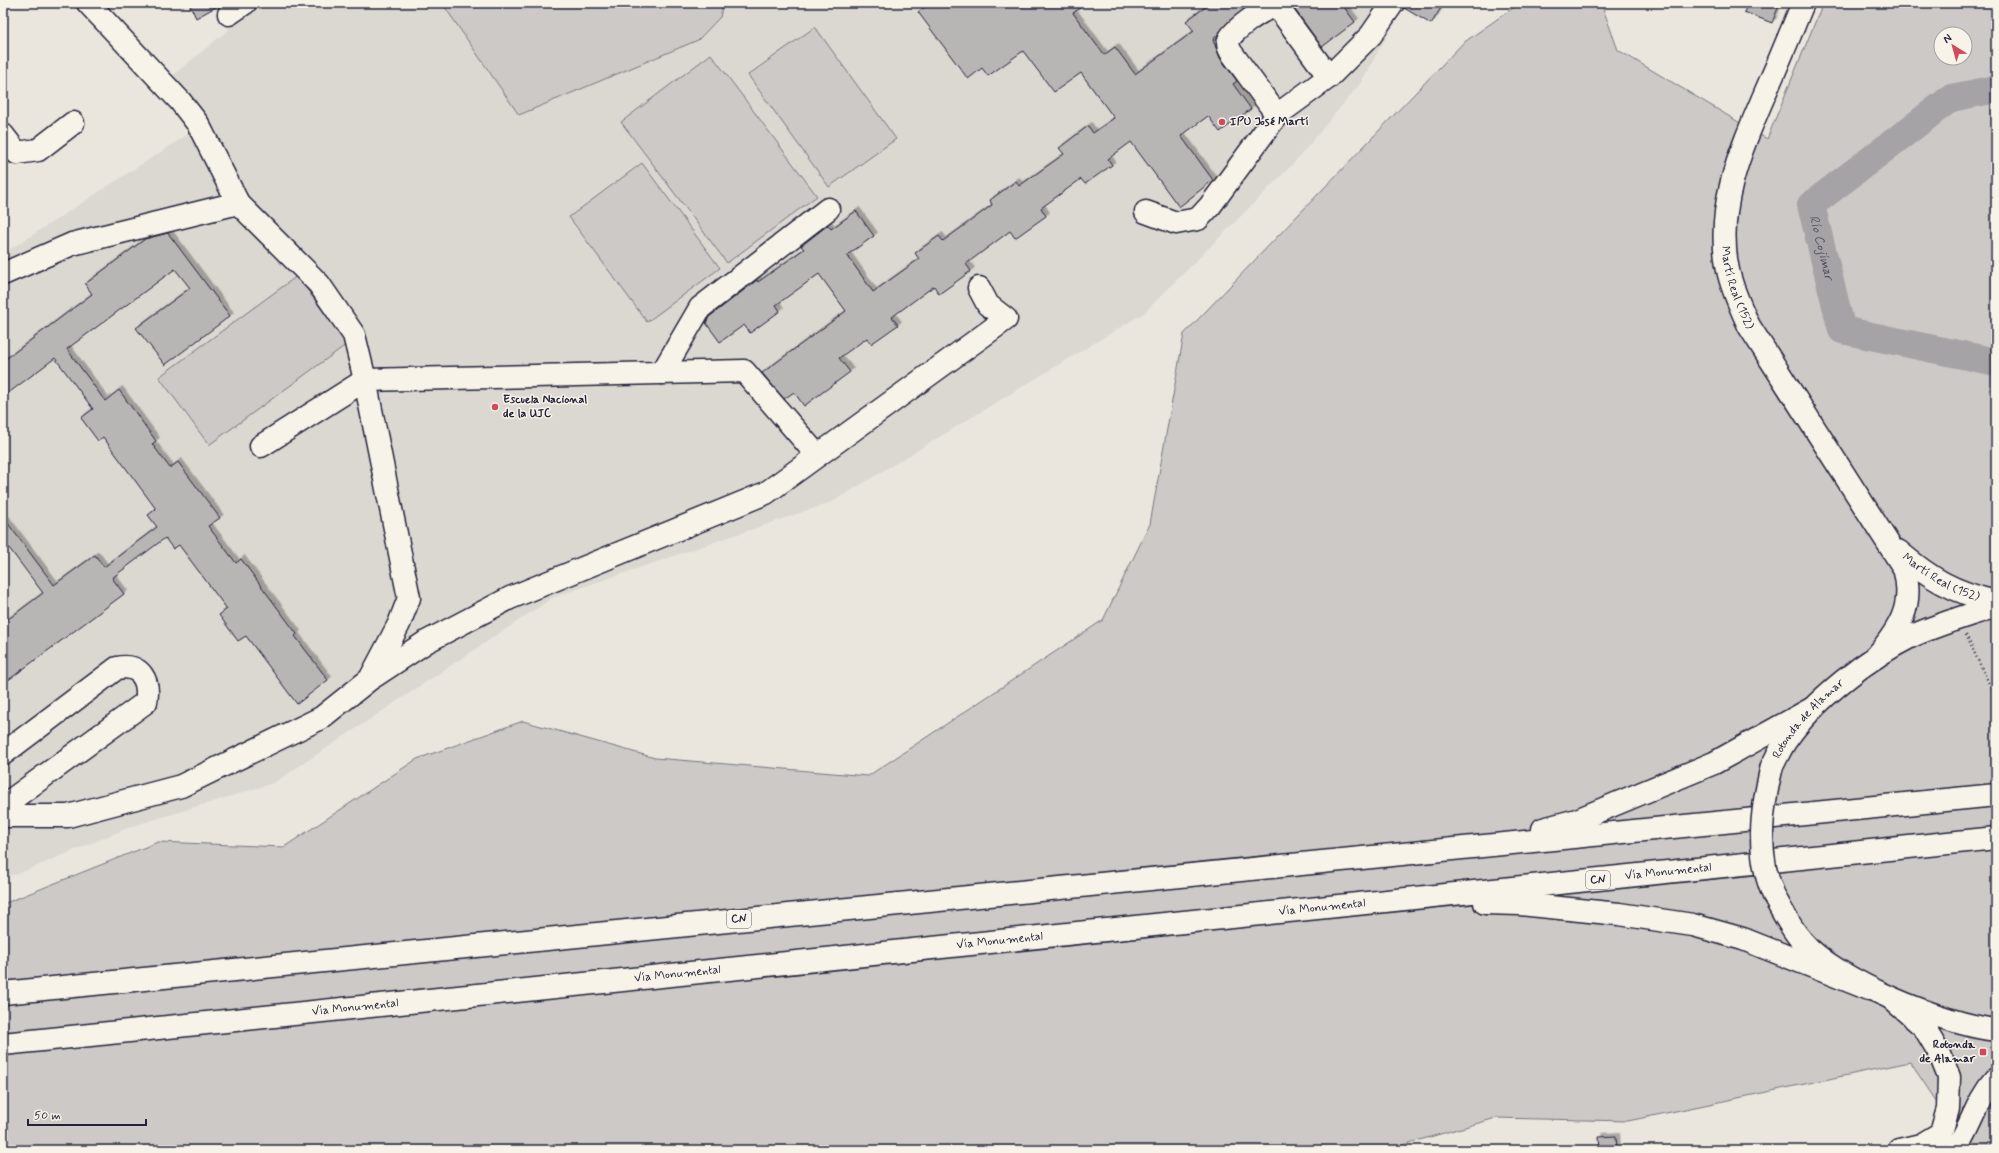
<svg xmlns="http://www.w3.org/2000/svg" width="1999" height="1153" viewBox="0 0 1999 1153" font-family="Mynerve,sans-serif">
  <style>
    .built { fill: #dbd8d2 }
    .green { fill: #cdc9c6; stroke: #787680; fill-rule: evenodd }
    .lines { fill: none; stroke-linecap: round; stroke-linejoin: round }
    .river { stroke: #a6a3a6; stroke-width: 28 }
    .building { fill: #b8b6b5; stroke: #22223b; filter: url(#shadow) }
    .minor-casing { stroke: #22223b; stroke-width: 25 }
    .major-casing { stroke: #22223b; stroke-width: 25 }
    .highway-casing { stroke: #22223b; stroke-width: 25 }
    .path { stroke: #22223b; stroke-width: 2.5; stroke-dasharray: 1 3; stroke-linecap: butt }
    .minor { stroke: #f7f3e8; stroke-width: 22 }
    .major { stroke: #f7f3e8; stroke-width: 22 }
    .highway { stroke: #f7f3e8; stroke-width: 22 }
    .major-bridge-casing { stroke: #22223b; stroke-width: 25; stroke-linecap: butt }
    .major-bridge { stroke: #f7f3e8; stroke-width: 22 }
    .poi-dot { fill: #d1495b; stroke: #f7f3e8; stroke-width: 1.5 }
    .labels { text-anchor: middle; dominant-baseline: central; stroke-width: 3; stroke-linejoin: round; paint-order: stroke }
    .shield { fill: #f7f3e8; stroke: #62616f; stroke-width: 1 }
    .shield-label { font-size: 11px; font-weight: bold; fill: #22223b }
    .poi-label { font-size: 12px; font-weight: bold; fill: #22223b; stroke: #f7f3e8; text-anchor: start }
    .street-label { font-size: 12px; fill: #22223b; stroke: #f7f3e8 }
    .water-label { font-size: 13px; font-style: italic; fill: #504f60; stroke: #f7f3e8 }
  </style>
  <defs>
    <filter id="shadow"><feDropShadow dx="3.5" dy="-3.5" stdDeviation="0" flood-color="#0004"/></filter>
  </defs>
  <rect width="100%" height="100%" fill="#eae6de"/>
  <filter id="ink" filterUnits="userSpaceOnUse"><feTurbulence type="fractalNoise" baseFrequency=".025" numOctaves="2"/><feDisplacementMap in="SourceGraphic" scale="8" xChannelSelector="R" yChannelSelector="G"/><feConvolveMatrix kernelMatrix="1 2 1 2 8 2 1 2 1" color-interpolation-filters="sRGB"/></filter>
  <g filter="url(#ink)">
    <path class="built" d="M254 3H1390L1397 18 1360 84 1294 163 1144 313 832 502 554 597 274 783 130 827 18 874 3 877V254L190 133 167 80 227 31Z"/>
    <g class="green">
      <path d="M442 3H723L720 17 698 40 519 115Z"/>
      <path d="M1520 3H1601L1618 50 1767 139 1823 3H1996V1150H1969L1910 1062 1628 1121 1496 1118 1385 1150H3V904L158 842 284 847 417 759 523 721 655 758 868 776 1103 620 1150 524 1184 334 1463 43ZM1941 34H1965V58H1941Z"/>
      <path d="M815 27 896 139 829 187 748 75Z"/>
      <path d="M711 54 817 196 727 263 621 122Z"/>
      <path d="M642 163 720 268 647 322 569 217Z"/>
      <path d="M297 276 347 344 209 445 159 377Z"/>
    </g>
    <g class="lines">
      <path class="river" id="s1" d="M1996 89 1951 98 1811 205 1842 330 1996 362"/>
    </g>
    <g class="building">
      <path d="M189 3H223L196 18Z"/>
      <path d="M930 3H1087L1073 13 1104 55 1115 47 1135 74 1194 31 1186 21 1211 3H1252L1227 23 1213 40 1220 58 1237 81 1233 84 1251 109 1220 132 1208 116 1181 136 1213 180 1179 207 1131 142 1108 159 1112 165 1085 184 1081 179 1041 208 1046 216 1015 238 1010 231 966 264 971 271 939 294 934 286 892 317 898 325 871 344 867 338 839 358 850 372 804 406 794 392 784 399 762 373 846 311 819 274 776 305 780 311 750 333 744 325 720 342 706 323 709 317 757 280 758 282 804 249 801 246 828 225 831 229 856 211 874 236 847 255 873 292 919 259 915 253 939 236 943 241 992 205 990 200 1016 181 1019 186 1064 154 1059 148 1088 126 1093 133 1114 118 1081 73 1054 92 1023 51 988 76 982 68 968 79 918 12Z"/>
      <path d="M1290 3H1341L1355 22 1322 47Z"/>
      <path d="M1405 3H1444L1431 24 1404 8Z"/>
      <path d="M1748 3H1780L1772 23 1744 12Z"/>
      <path d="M168 233 230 316 165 365 136 328 190 288 175 269 67 349 105 401 119 390 156 441 152 444 170 468 178 462 220 518 208 526 236 563 241 559 297 634 295 636 328 680 297 704 246 636 238 641 219 615 227 609 179 545 173 549 165 538 112 578 124 594 3 684V623L43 593 3 540V517L54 585 95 555 104 567 157 527 148 515 156 509 103 437 98 441 81 418 93 409 55 358 3 397V361L92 294 85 284 145 239Z"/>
      <path d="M1616 1136 1617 1150H1600L1599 1137Z"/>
    </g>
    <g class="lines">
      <g class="minor-casing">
        <g id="minor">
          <path d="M88 3 180 101 198 124 238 203"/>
          <path d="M229 14 245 3"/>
          <path d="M1277 115 1231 52C1229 48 1227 45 1229 40 1231 32 1262 9 1271 8 1276 8 1278 10 1282 13L1329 77"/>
          <path d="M3 135 17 153 38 150 73 123"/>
          <path d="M1146 212 1176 223 1198 219 1210 206 1277 115 1329 77 1371 35 1393 3"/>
          <path d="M3 274 72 244 238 203 319 284 354 335 365 380 409 598 399 624 370 679 321 718 181 786 68 816H3"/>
          <path d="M662 373 700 308 828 209"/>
          <path d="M261 446 365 380 744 371 817 455"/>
          <path d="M373 677 426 642 510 598 766 493 1006 319 988 305 979 288"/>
          <path d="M3 754 117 668C141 663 150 681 146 702L3 806"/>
          <path d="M1892 999 1924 1027 1939 1052 1949 1077 1948 1109 1941 1133 1921 1145 1899 1150"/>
          <path d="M1955 1150C1972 1126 1975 1102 1996 1079"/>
        </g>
      </g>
      <g class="major-casing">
        <g id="major">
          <path id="s2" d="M1803 3C1790 35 1777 66 1763 98 1740 152 1715 209 1728 270 1732 290 1741 308 1749 326L1904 568C1915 606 1899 629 1876 657"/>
          <path id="s3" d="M1898 551C1931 579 1953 592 1996 602"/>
          <path id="s4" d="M1772 766C1777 757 1781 747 1787 739 1814 700 1868 658 1910 637 1938 624 1967 616 1996 606"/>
          <path d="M1776 900C1784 914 1791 929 1802 941 1835 981 1944 1024 1996 1030"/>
        </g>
      </g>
      <g class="highway-casing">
        <g id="highway">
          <path d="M1543 829 1577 820 1714 763 1813 708"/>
          <path d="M1485 903 1520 904 1619 914 1693 925 1743 939 1869 989"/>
          <path d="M3 993 1996 795"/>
          <path id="s5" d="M3 1044 1996 838"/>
        </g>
      </g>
      <path class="path" d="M1966 635 1996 698"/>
      <use href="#minor" class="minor"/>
      <use href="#major" class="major"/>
      <use href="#highway" class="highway"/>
      <g class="major-bridge-casing">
        <path id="major-bridge" d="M1772 766C1761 811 1755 857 1776 900"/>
      </g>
      <use href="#major-bridge" class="major-bridge"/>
    </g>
  </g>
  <g class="poi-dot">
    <circle cx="1222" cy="122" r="4"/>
    <circle cx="495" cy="407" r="4"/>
    <rect x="1979" y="1048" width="8" height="8" rx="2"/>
  </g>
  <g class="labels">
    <g class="shield">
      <rect x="1586" y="871" width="24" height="18" rx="3"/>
      <rect x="727" y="910" width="24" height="18" rx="3"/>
    </g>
    <g class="shield-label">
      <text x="1598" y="880">CN</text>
      <text x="739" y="919">CN</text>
    </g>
    <g class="poi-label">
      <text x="1230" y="122">IPU José Martí</text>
      <text x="503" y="400">Escuela Nacional<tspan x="503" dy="14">de la UJC</tspan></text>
      <text x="1975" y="1045" text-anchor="end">Rotonda<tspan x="1975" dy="14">de Alamar</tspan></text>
    </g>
    <g class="street-label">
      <text stroke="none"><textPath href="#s2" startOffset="301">Martí Real (152)</textPath></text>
      <text stroke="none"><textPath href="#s3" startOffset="51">Martí Real (152)</textPath></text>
      <text stroke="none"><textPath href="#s4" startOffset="60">Rotonda de Alamar</textPath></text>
      <text stroke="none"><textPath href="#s5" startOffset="1674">Vía Monumental</textPath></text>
      <text stroke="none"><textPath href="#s5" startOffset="1326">Vía Monumental</textPath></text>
      <text stroke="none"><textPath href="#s5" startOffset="1002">Vía Monumental</textPath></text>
      <text stroke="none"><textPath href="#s5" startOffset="678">Vía Monumental</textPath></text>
      <text stroke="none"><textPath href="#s5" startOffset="354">Vía Monumental</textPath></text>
    </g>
    <g class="water-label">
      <text stroke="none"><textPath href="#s1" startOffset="266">Río Cojímar</textPath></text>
    </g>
  </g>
  <rect width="1999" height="1153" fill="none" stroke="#f7f3e8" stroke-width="16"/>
  <rect x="8" y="8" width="1983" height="1137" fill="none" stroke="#22223b" stroke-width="1.5" filter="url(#ink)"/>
  <g transform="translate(1953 46) rotate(323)"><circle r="19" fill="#f7f3e8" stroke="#a29fa3"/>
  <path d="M0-3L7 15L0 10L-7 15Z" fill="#d1495b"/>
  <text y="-6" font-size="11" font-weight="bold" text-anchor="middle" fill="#22223b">N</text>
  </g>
  <path d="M28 1119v6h118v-6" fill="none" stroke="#22223b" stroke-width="2"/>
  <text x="34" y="1119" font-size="12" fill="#22223b" stroke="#f7f3e8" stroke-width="3" paint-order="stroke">50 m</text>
</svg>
